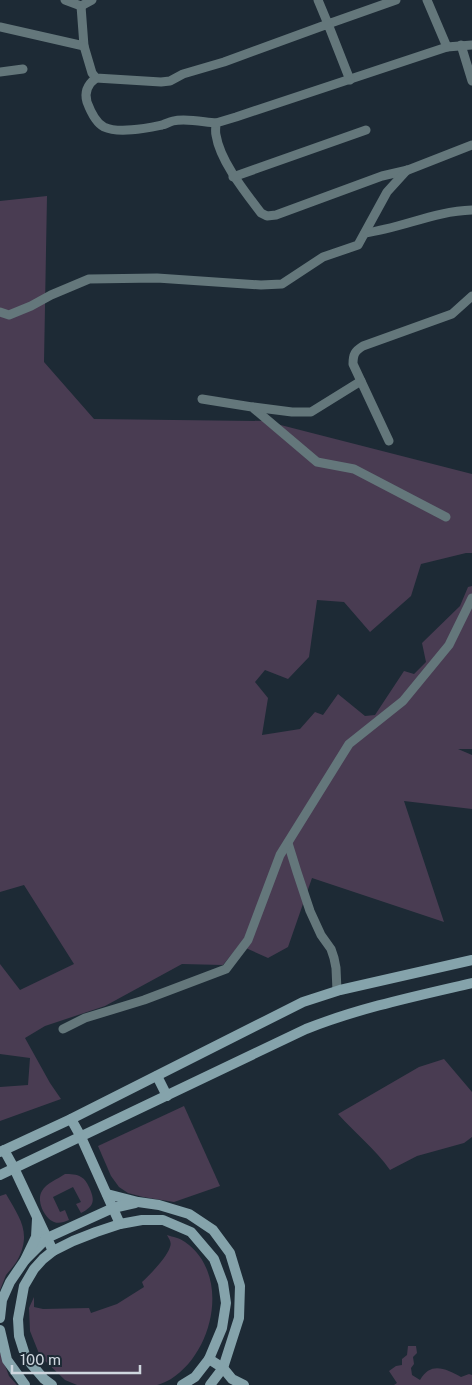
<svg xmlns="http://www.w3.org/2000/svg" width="472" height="1385" viewBox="0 0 472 1385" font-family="'Public Sans',sans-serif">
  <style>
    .green { fill: #493c52 }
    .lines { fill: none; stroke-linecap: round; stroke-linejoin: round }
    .street { stroke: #64777b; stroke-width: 9 }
    .secondary { stroke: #85a3ab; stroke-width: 10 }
  </style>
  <rect width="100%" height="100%" fill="#1d2a35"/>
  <g class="green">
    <path d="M47 196 44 362 94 419 265 421 472 474V553H466L421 564 411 596 370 632 344 602 317 600 309 657 288 679 265 670 255 682 268 698 262 735 300 729 315 712 323 715 338 694 365 716 375 715 404 671 414 674 426 662 422 643 460 606 468 587 472 586V749H458L472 755V809L404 801 444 922 312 878 288 947 268 958 239 945 223 965 182 964 105 1006 45 1026 25 1038 50 1083 61 1099 0 1121V1087L28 1085 30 1058 0 1054V964L20 990 74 964 24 885 0 892V201Z"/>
    <path d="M444 1059 472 1092V1137L464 1143 417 1156 390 1170C375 1149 355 1133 338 1114L419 1067Z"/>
    <path d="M184 1106 220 1186 174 1202 143 1197 128 1193 119 1187 111 1176 98 1146Z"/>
    <path d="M65 1174C70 1174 77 1174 81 1177 85 1179 87 1183 89 1187 95 1200 95 1206 81 1213L76 1204 81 1202 73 1187 53 1197 60 1212 65 1210 69 1220C64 1222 59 1224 54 1222 44 1218 36 1200 42 1191 46 1183 58 1179 65 1174Z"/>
    <path d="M6 1194C19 1217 32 1232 18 1259 15 1265 10 1270 6 1275 4 1280 2 1285 0 1290V1196Z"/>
    <path d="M167 1235C173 1237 180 1238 185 1242 231 1274 214 1352 171 1379 167 1381 161 1384 157 1385 148 1385 139 1385 130 1385 112 1385 95 1385 77 1385L65 1380 40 1356 30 1331 29 1308 34 1297V1307L43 1309 89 1308 91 1313 117 1304 144 1287 142 1282C150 1275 167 1257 170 1247 172 1242 169 1239 167 1235Z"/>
    <path d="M408 1346H416L417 1353 413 1357 414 1364 411 1368 412 1375 420 1380C431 1361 446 1369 461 1377L469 1374 472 1375V1385H394L397 1383 389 1371 396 1366 402 1365V1359L407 1355Z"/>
    <path d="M0 1352 9 1376 17 1385H0Z"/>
  </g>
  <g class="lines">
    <g class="street">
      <path d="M65 0 81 6 92 0"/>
      <path d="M318 0 328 24 396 0"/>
      <path d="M427 0 447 47"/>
      <path d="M0 27 84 46 81 6"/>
      <path d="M461 45 472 81"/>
      <path d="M472 45 447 47 236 117 216 123C216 127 215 131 216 135 220 161 245 192 261 213L267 216 276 215 382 176 408 170 472 145"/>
      <path d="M84 46 92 73 96 78 161 82 170 81 183 74 224 62 328 24 350 80"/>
      <path d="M0 72 23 69"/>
      <path d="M96 78C88 84 84 92 87 102 90 110 96 123 104 127 119 134 147 128 162 125 166 124 169 122 173 121 186 118 203 122 216 123"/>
      <path d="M233 177 366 130"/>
      <path d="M365 233C402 228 435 211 472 210"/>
      <path d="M0 312 9 315 31 306 51 295 89 279 157 278 261 285 282 284 323 257 358 245 387 192 407 170"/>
      <path d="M202 399 252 407 317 462 354 469 446 517"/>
      <path d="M253 407 292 412H311L361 381"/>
      <path d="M389 441 353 364C353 354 355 351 363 346L452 314 472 296"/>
      <path d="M288 843 297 872 310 911 321 935 331 949 334 958 336 968 337 991"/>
      <path d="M63 1029 85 1018 144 1000 226 969 248 940 280 855 349 744 403 701 449 645 472 598"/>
    </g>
    <g class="secondary">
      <path d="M157 1076 167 1096"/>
      <path d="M71 1119 81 1137 120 1224"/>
      <path d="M4 1150 14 1168 53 1251"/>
      <path d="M0 1152 71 1119 303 1002 340 990 472 960"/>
      <path d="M0 1175 306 1029C359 1008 416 996 472 983"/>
      <path d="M107 1194 138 1202 159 1205 189 1214 213 1230 230 1253 240 1286 239 1318 223 1368 210 1385"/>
      <path d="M25 1260 47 1238 113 1208 135 1203"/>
      <path d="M0 1318 2 1300 10 1282 25 1260 36 1237 37 1219"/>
      <path d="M0 1330 7 1360 25 1385"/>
      <path d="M209 1359 223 1368 232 1379 244 1385"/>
      <path d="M52 1385 44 1379 26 1358 19 1336 18 1319 24 1286 34 1269 43 1259 53 1251 73 1241 96 1232 120 1224 142 1220H163L191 1232 214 1259 223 1283 226 1303 222 1328 209 1359 195 1377 182 1385"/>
    </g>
  </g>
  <path d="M12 1365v8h128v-8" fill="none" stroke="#cfd7df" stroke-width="2.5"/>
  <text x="20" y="1365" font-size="15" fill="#cfd7df" stroke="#1d2a35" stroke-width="4" paint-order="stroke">100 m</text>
</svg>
